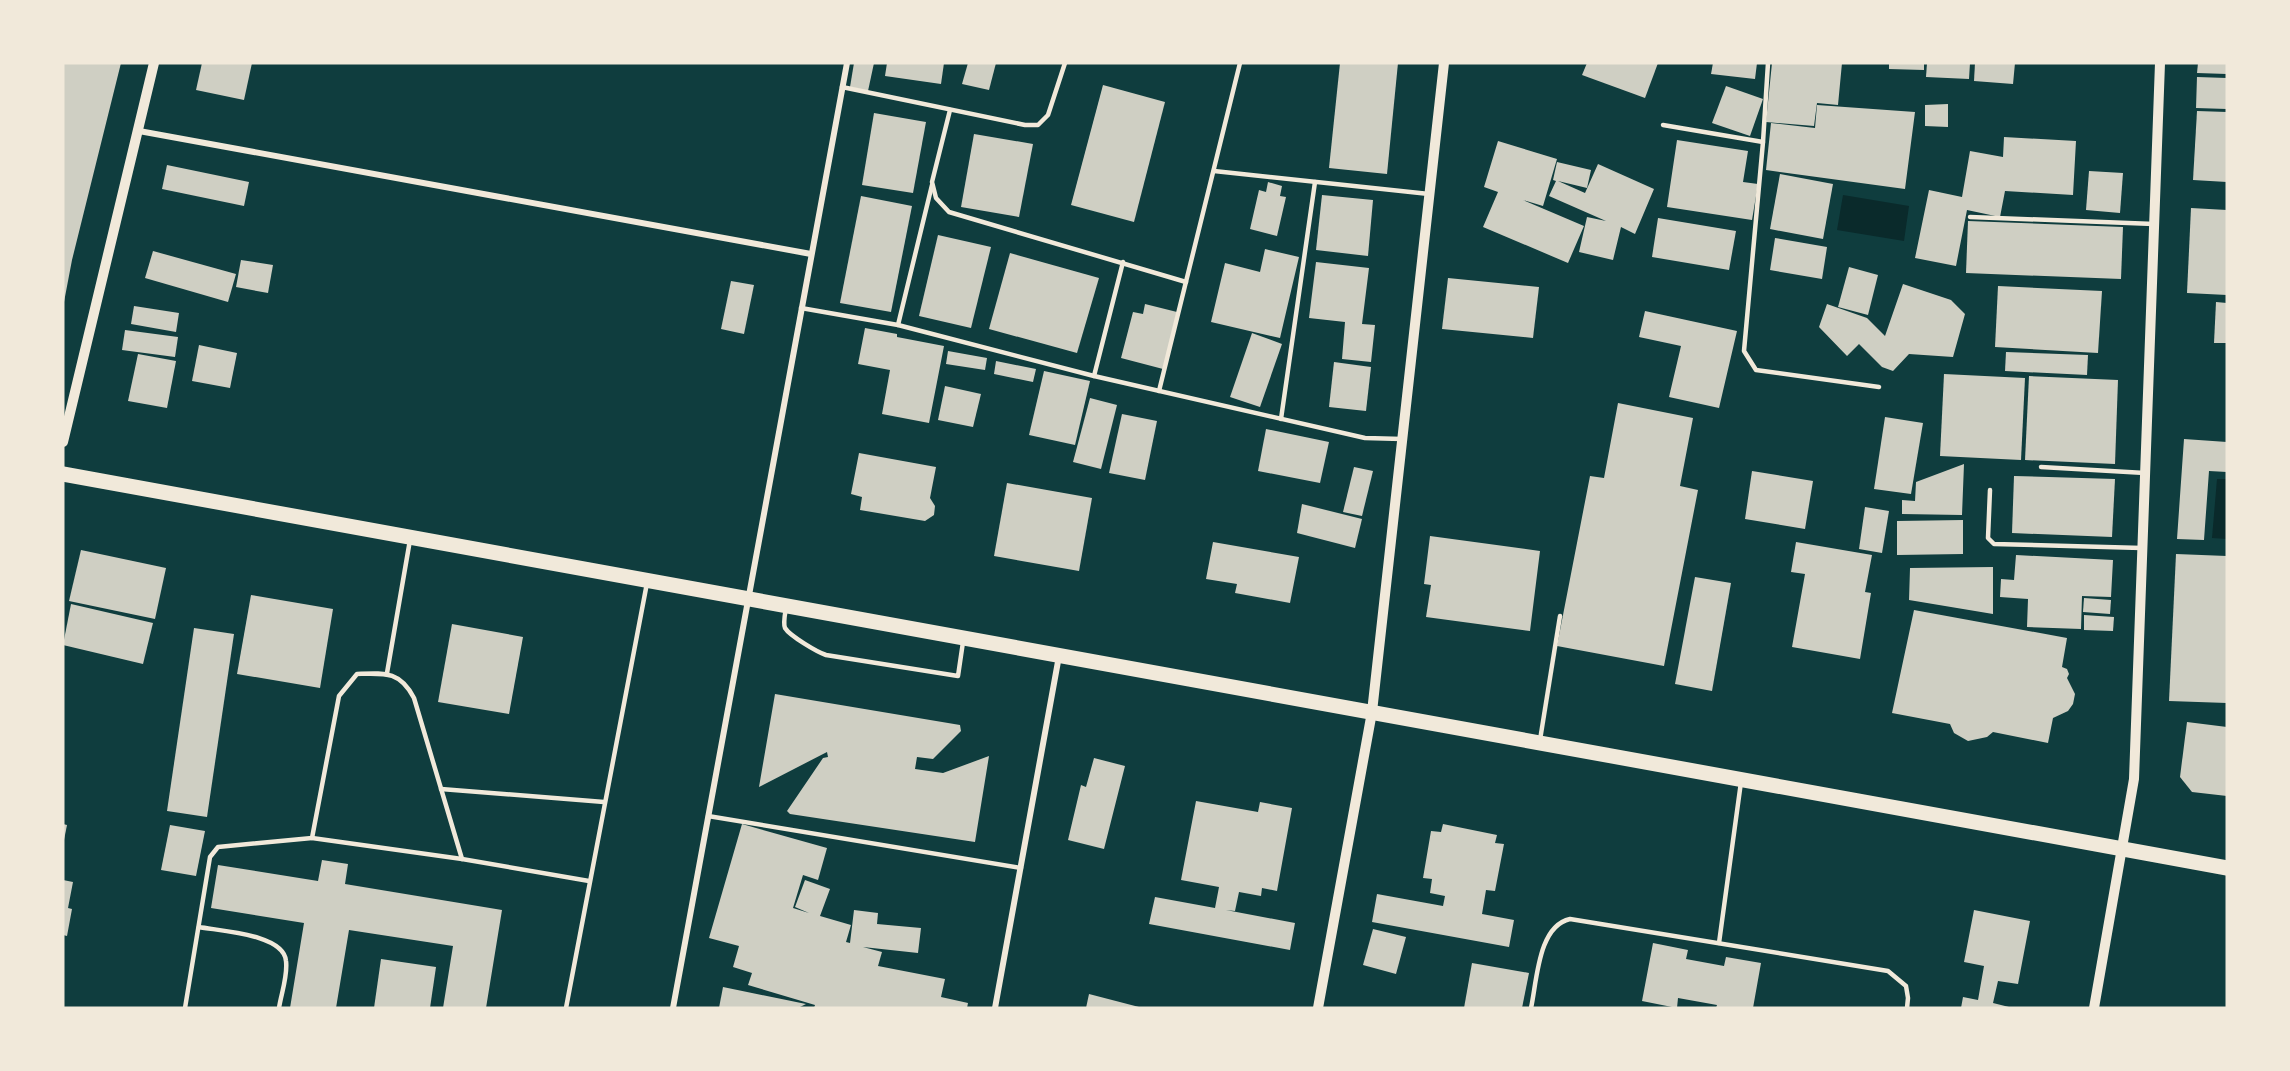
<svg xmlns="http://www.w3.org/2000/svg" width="2290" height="1071" viewBox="0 0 2290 1071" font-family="'Space Grotesk',sans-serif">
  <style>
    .water { fill: #0a2a2b }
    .building { fill: #cfcfc3 }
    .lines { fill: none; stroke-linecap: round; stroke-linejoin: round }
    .service { stroke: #f1e9da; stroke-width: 4.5 }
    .minor { stroke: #f1e9da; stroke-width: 6 }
    .tertiary { stroke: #f1e9da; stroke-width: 10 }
    .primary { stroke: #f1e9da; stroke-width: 15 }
  </style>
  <rect width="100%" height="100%" fill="#0f3d3e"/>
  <g class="water">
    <path d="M1843 195 1909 206 1904 241 1837 230Z"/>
    <path d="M2217 479H2227V539L2212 538Z"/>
  </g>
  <g class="building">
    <path d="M63 63H121L72 260 64 302Z"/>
    <path d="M202 63H252L244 100 196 90Z"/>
    <path d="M854 63H874L868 91 850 87Z"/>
    <path d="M887 63H944L941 84 885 76Z"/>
    <path d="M968 63H996L989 90 962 84Z"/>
    <path d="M1340 63H1398L1387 174 1329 168Z"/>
    <path d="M1587 63H1658L1645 98 1582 75Z"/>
    <path d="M1713 63H1757L1755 79 1711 74Z"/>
    <path d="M1772 63H1842L1838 105 1817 103 1814 126 1766 122Z"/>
    <path d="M1889 63H1924V70L1889 69Z"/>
    <path d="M1927 63H1970L1969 79 1926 77Z"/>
    <path d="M1975 63H2015L2013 84 1974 81Z"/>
    <path d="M2198 63H2227V74L2197 73Z"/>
    <path d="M2197 77 2227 78V109L2196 108Z"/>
    <path d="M1103 85 1165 102 1134 222 1071 205Z"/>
    <path d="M1726 86 1763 99 1750 136 1712 123Z"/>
    <path d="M1948 104V127L1925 126V105Z"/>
    <path d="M1817 105 1915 112 1905 189 1766 170 1771 123 1815 128Z"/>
    <path d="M2197 111 2227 112V182L2193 180Z"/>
    <path d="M874 113 926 122 913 193 862 185Z"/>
    <path d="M974 134 1033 144 1019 217 961 207Z"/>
    <path d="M2004 137 2076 141 2073 195 2005 191 2000 217 1967 210 1956 266 1915 258 1929 190 1962 197 1970 151 2003 157Z"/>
    <path d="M1677 140 1748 151 1743 182 1758 184 1752 220 1667 207Z"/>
    <path d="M1498 141 1557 159 1543 206 1523 200 1584 226 1568 263 1483 227 1498 192 1484 187Z"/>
    <path d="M1557 162 1591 170 1587 188 1558 181 1585 193 1598 164 1654 189 1635 234 1621 227 1613 260 1579 252 1587 217 1606 221 1549 196 1556 181 1553 180Z"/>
    <path d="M167 165 249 182 244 206 162 189Z"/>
    <path d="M2089 171 2123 173 2120 213 2086 210Z"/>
    <path d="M1780 174 1833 184 1823 239 1770 229Z"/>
    <path d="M1268 182 1282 186 1280 196 1286 197 1277 236 1250 229 1259 190 1266 192Z"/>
    <path d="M1322 195 1373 200 1368 256 1316 250Z"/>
    <path d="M861 196 912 206 891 312 840 303Z"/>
    <path d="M2191 208 2227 210V295L2187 293Z"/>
    <path d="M1658 218 1736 231 1729 270 1652 257Z"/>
    <path d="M1968 221 2123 227 2121 279 1966 273Z"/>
    <path d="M938 235 991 247 971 328 919 316Z"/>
    <path d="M1775 238 1827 247 1822 279 1770 270Z"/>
    <path d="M1265 249 1299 257 1280 338 1211 322 1225 263 1260 272Z"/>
    <path d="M153 251 236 274 228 302 145 278Z"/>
    <path d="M1010 253 1099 278 1077 353 989 329Z"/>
    <path d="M241 260 273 265 268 293 236 287Z"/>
    <path d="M1316 262 1369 268 1362 324 1375 325 1371 362 1342 359 1345 322 1309 318Z"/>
    <path d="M1849 267 1878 275 1868 315 1838 307Z"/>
    <path d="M1448 278 1539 287 1533 338 1442 329Z"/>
    <path d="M731 281 754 285 744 334 721 329Z"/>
    <path d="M1903 284 1951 300 1965 314 1953 357 1909 354 1893 371 1882 367 1859 344 1847 356 1819 327 1827 304 1867 318 1885 336Z"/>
    <path d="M1998 286 2102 291 2098 353 1995 347Z"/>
    <path d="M2216 302 2227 303V343H2214Z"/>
    <path d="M1145 304 1177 312 1163 369 1121 358 1133 312 1143 314Z"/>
    <path d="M134 306 179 313 176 332 131 324Z"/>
    <path d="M1645 311 1737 331 1719 408 1669 397 1681 346 1639 337Z"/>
    <path d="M865 328 897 334V337L944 346 929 423 882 414 890 370 858 364Z"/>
    <path d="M125 330 178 337 175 357 122 350Z"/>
    <path d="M1252 333 1282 344 1260 407 1230 397Z"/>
    <path d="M199 345 237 353 230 388 192 381Z"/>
    <path d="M948 351 987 358 985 370 946 364Z"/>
    <path d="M2006 352 2088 355 2087 375 2005 371Z"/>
    <path d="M138 354 176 361 167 408 128 401Z"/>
    <path d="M996 361 1036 369 1033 382 994 374Z"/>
    <path d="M1334 362 1371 367 1366 411 1329 407Z"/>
    <path d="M1044 371 1090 381 1075 445 1029 435Z"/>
    <path d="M1944 374 2025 378 2021 460 1940 456Z"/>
    <path d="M2029 376 2118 380 2115 464 2025 460Z"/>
    <path d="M945 386 981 394 973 427 938 420Z"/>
    <path d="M1090 398 1117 405 1101 469 1073 462Z"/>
    <path d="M1618 403 1693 418 1680 486 1698 490 1664 666 1557 646 1590 476 1604 478Z"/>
    <path d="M1122 414 1157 421 1145 480 1109 473Z"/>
    <path d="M1885 417 1923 423 1911 494 1874 489Z"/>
    <path d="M1266 429 1329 442 1320 483 1258 471Z"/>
    <path d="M2184 439 2227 442V472L2209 471 2204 540 2177 539Z"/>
    <path d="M859 453 936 467 930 498 935 506 934 515 925 521 860 510 862 497 851 494Z"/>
    <path d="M1964 464 1962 515 1902 514V500L1915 501 1916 482Z"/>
    <path d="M1354 467 1373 471 1362 516 1343 512Z"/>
    <path d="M1752 471 1813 481 1805 529 1745 519Z"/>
    <path d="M2014 476 2115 479 2112 537 2012 533Z"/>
    <path d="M1007 483 1092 498 1079 571 994 556Z"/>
    <path d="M1302 504 1362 519 1355 548 1297 533Z"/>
    <path d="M1865 507 1889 511 1882 553 1859 549Z"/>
    <path d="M1963 520V554L1897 555V521Z"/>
    <path d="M1430 536 1540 551 1530 631 1426 617 1431 585 1424 584Z"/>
    <path d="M1213 542 1299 557 1290 603 1235 593 1237 584 1206 579Z"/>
    <path d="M1796 542 1872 555 1865 592 1871 593 1860 659 1792 647 1805 574 1791 572Z"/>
    <path d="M81 550 166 568 155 619 69 601Z"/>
    <path d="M2176 554 2227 556V703L2169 701Z"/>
    <path d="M2016 555 2113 560 2111 597 2082 596 2081 629 2027 627 2028 599 2000 597 2001 579 2014 580Z"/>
    <path d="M1993 567V614L1909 600 1910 568Z"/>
    <path d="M1695 577 1731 583 1712 691 1675 684Z"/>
    <path d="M251 595 333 609 320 688 237 674Z"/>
    <path d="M2084 598 2111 600 2110 614 2083 612Z"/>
    <path d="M71 604 153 623 143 664 63 645Z"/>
    <path d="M1914 610 2067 638 2062 667 2067 669 2069 674 2067 678 2075 694 2073 704 2068 711 2053 718 2048 743 1993 732 1987 737 1968 741 1954 733 1950 724 1892 713Z"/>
    <path d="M2084 615 2114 617 2113 631 2084 630Z"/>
    <path d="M452 624 523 637 509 714 438 702Z"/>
    <path d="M194 628 234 634 207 817 167 811Z"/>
    <path d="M775 694 960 725 961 731 933 759 917 757 915 769 943 773 989 756 975 842 790 814 787 811 823 758 828 757 827 752 759 787Z"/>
    <path d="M2187 722 2227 727V796L2192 792 2180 777Z"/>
    <path d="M1094 758 1125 766 1104 849 1068 840 1081 785 1086 787Z"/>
    <path d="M1196 801 1258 812 1260 802 1292 808 1277 891 1262 888 1261 896 1239 892 1235 911 1226 910 1295 923 1290 950 1149 924 1155 897 1215 908 1219 887 1181 880Z"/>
    <path d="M63 824 67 825 64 840H63Z"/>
    <path d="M742 824 827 848 818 880 803 875 793 908 809 913 795 907 805 880 830 889 820 916 851 925 846 942 850 943 854 910 878 913 877 924 921 928 918 953 863 947 882 952 878 966 945 979 941 997 968 1003 967 1008H814L815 1005 748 985 752 973 733 967 739 946 709 938Z"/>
    <path d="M1443 824 1497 835 1495 843 1504 844 1495 891 1486 890 1482 914 1514 920 1509 947 1372 922 1377 894 1443 906 1445 896 1430 893 1432 879 1423 878 1431 831 1441 832Z"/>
    <path d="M170 825 205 831 196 876 161 870Z"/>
    <path d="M322 860 348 864 345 884 502 910 486 1008H443L453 946 349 930 336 1008H290L304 923 211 908 218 865 318 881Z"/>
    <path d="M63 880 73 882 68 908 72 909 67 936 63 935Z"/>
    <path d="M1974 910 2030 921 2018 984 1998 981 1993 1003 2013 1008H1961L1963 997 1978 1000 1984 966 1964 962Z"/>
    <path d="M1373 929 1406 937 1396 974 1363 965Z"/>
    <path d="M1653 943 1688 950 1686 959 1724 966 1726 957 1761 963 1753 1008H1716L1717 1005 1678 998 1677 1008 1642 1001Z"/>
    <path d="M381 959 436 967 430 1008H374Z"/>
    <path d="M1472 963 1529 973 1522 1008H1464Z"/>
    <path d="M723 987 806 1004 798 1008H719Z"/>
    <path d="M1089 994 1139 1007V1008H1086Z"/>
  </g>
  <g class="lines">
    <g class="service">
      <path d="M1768 63 1763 142 1744 351 1756 370 1879 387"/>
      <path d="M842 87 1025 125H1038L1048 115 1065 63"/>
      <path d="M950 110 932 182 936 198 949 212 1186 282"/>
      <path d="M1663 125 1763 142"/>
      <path d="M1214 171 1429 194"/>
      <path d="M1970 217 2154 224"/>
      <path d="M801 308 898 325 1094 376 1365 438 1402 439"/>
      <path d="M898 325 932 185"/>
      <path d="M1094 376 1123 262"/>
      <path d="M1159 391 1240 63"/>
      <path d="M1281 419 1315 182"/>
      <path d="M2041 467 2145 473"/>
      <path d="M1990 490 1988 538 1994 544 2142 548"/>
      <path d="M786 608C785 614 783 623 785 628 790 636 817 652 826 655L958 676 963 642"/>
      <path d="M387 673 410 540"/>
      <path d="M1540 740 1560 616"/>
      <path d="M441 789 604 802"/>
      <path d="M708 816 1021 868"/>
      <path d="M312 838 462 859 589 881"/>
      <path d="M199 927C220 931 284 934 286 961 288 976 281 994 279 1008"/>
      <path d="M1719 943 1741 782"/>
      <path d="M185 1008 210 857 218 847 312 838 339 696 357 674C385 673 400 671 414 698L462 859"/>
      <path d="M566 1008 647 583"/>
      <path d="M1531 1008C1537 981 1538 926 1570 919L1888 971 1906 986 1908 998 1907 1008"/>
    </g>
    <g class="minor">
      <path d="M139 131 811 254"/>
      <path d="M673 1008 847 63"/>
      <path d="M995 1008 1059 656"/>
    </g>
    <g class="tertiary">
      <path d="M63 442 154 63"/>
      <path d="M1318 1008 1372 712 1444 63"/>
      <path d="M2094 1008 2134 779 2160 63"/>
    </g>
    <path class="primary" d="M63 474 2227 868"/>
  </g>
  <rect width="2290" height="1071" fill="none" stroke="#f1e9da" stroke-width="129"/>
</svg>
